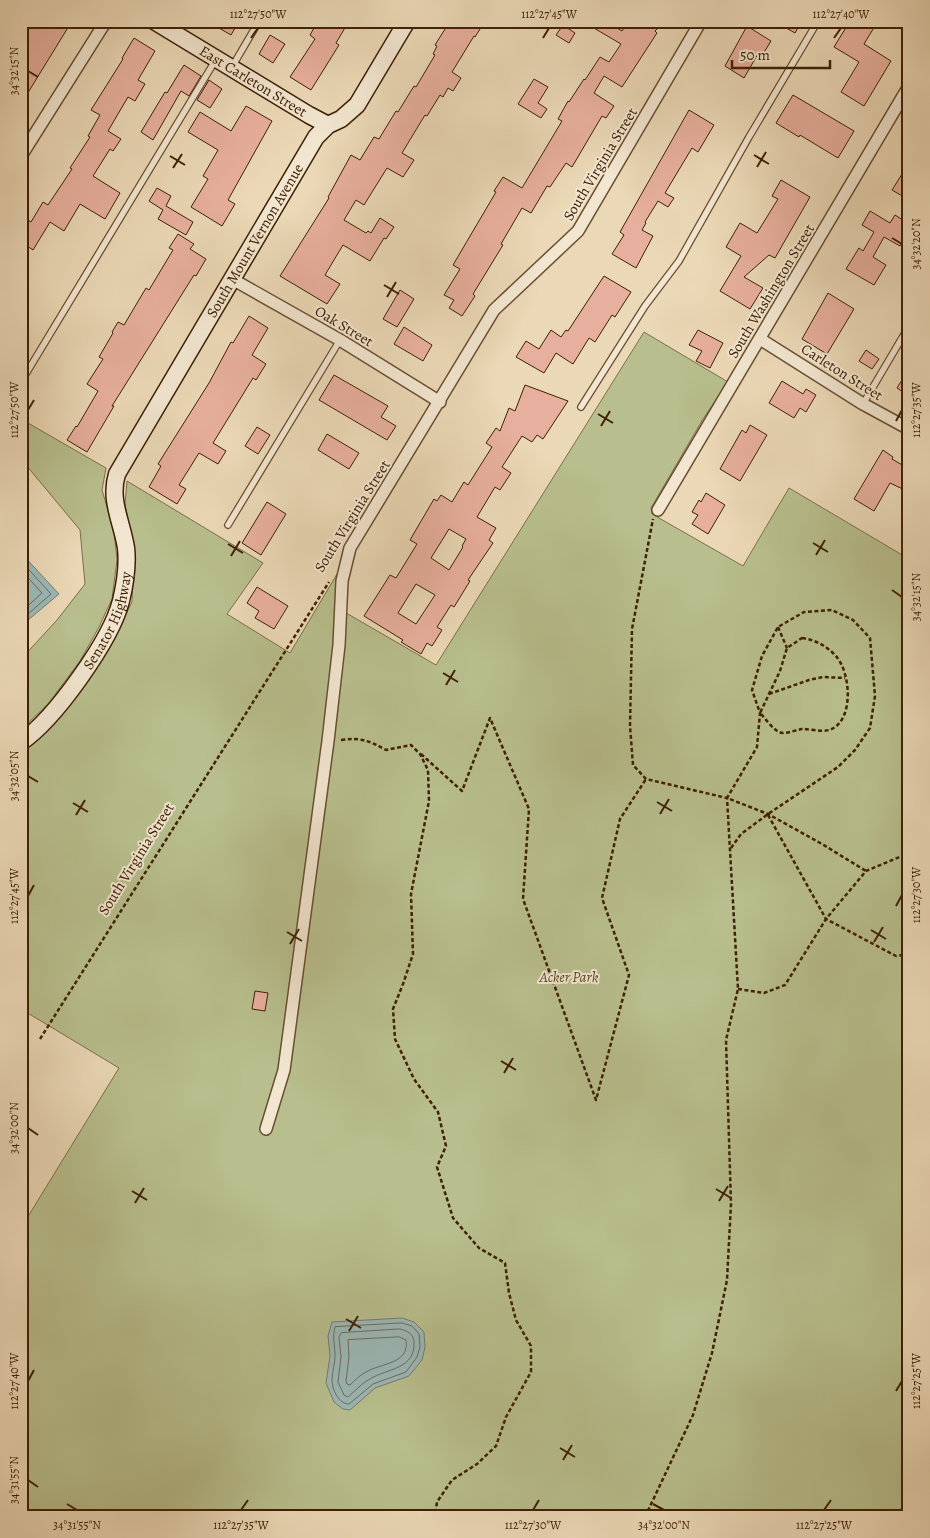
<svg xmlns="http://www.w3.org/2000/svg" width="930" height="1538" viewBox="0 0 930 1538" font-family="Alegreya,serif">
  <style>
    .green { fill: #b8be8d; stroke: #7b6f49 }
    .water { fill: #9bb8b7; stroke: #767b70 }
    .lines { fill: none; stroke-linecap: round; stroke-linejoin: round }
    .shore { stroke: #6c6c5e; stroke-width: 1 }
    .building { fill: #e7af9d; stroke: #3e2005; fill-rule: evenodd }
    .lane-casing { stroke: #694e31; stroke-width: 8 }
    .street-casing { stroke: #694e31; stroke-width: 14 }
    .secondary-casing { stroke: #3e2005; stroke-width: 19 }
    .path { stroke: #3e2005; stroke-width: 2.5; stroke-dasharray: 4 2.5; stroke-linecap: butt }
    .lane { stroke: #f2e6d0; stroke-width: 5.5 }
    .street { stroke: #f2e6d0; stroke-width: 11 }
    .secondary { stroke: #f2e6d0; stroke-width: 16 }
    .ticks { fill: none; stroke: #3e2005; stroke-width: 2 }
    .labels { text-anchor: middle; dominant-baseline: central; stroke-width: 4; stroke-linejoin: round; paint-order: stroke }
    .street-label { font-size: 15px; fill: #3e2005; stroke: #f2e6d0 }
    .park-label { font-size: 15px; font-style: italic; fill: #5c4827; stroke: #f2e6d0 }
    .neatline { fill: none; stroke: #3e2005; stroke-width: 2 }
    .ticks-label { font-size: 12px; text-anchor: middle; fill: #3e2005 }
  </style>
  <rect width="100%" height="100%" fill="#ebd8b6"/>
  <filter id="stains"><feTurbulence type="fractalNoise" baseFrequency=".004" numOctaves="4"/><feColorMatrix values="0 0 0 0 .2 0 0 0 0 .09 0 0 0 0 .02 0 0 0 .5 -.17"/></filter>
  <radialGradient id="worn" r=".72"><stop offset=".6" stop-color="#630" stop-opacity="0"/><stop offset="1" stop-color="#630" stop-opacity=".3"/></radialGradient>
  <g class="green">
    <path d="M644 332 728 382 703 419 651 508 652 514 743 566 789 488 909 559V1517H21V1228L119 1068 21 1009V751L58 719 112 642 132 602 134 550 125 504 127 481 263 563 227 614 290 653 340 569 341 610 436 665Z"/>
    <path d="M21 419 106 468 102 490 114 531 117 560 112 599 99 627 80 661 48 704 25 726 21 723V659L57 620 85 584 80 530 21 459Z"/>
  </g>
  <g class="water">
    <path d="M21 553 59 594 21 626Z"/>
    <path d="M402 1318 414 1322 424 1332 425 1347 422 1360 409 1376 375 1388 350 1410 343 1409 334 1402 326 1383 330 1356 328 1336 332 1322Z"/>
  </g>
  <g class="lines">
    <g class="shore">
      <path d="M21 561 51 594 21 620"/>
      <path d="M21 570 42 593 21 612"/>
      <path d="M402 1323 412 1326 419 1334 420 1347 417 1357 406 1372 373 1384 349 1404C339 1404 332 1390 332 1380 332 1372 335 1364 335 1356 335 1345 332 1338 335 1327Z"/>
      <path d="M400 1329C407 1331 413 1333 414 1341 416 1370 387 1368 370 1379 362 1383 355 1391 348 1397L344 1395 338 1382 341 1357 339 1337 341 1333Z"/>
      <path d="M399 1337 406 1340C410 1364 381 1363 366 1372 360 1375 355 1380 350 1385L347 1384 346 1381 349 1357 348 1340Z"/>
    </g>
  </g>
  <g class="building">
    <path d="M21 21H72L21 104Z"/>
    <path d="M207 21H239L231 35Z"/>
    <path d="M318 21H349L336 43 339 45 311 90 290 77 315 39 310 35Z"/>
    <path d="M450 21H485L475 37 474 36 452 72 461 78 453 91 448 88 443 97 440 95 427 116 425 115 402 153 414 160 403 177 387 168 364 205 356 200 344 220 366 233 368 231 371 233 380 218 394 227 386 239 384 238 370 261 343 245 325 275 340 284 327 304 280 276 329 198 328 197 351 155 360 160 374 137 379 139 396 111 398 112 414 86 416 87 435 55 433 54 437 46 435 45Z"/>
    <path d="M582 21H605L622 31 628 21H646L657 29 655 31 657 33 622 87 604 76 594 93 614 106 606 118 602 116 572 167 566 163 550 187 547 186 531 213 522 208 501 244 503 245 473 294 475 296 462 316 449 308 454 300 444 295 460 269 453 265 496 192 494 191 503 177 522 188 562 121 558 119 568 101 569 102 584 79 585 80 600 57 609 62 621 44Z"/>
    <path d="M774 21H802L795 33Z"/>
    <path d="M850 21H878L864 44 891 61 864 106 841 92 859 62 834 47Z"/>
    <path d="M563 25 575 33 569 43 556 35Z"/>
    <path d="M747 26 771 41 763 54 759 52 744 78 725 66Z"/>
    <path d="M270 35 285 44 273 63 259 54Z"/>
    <path d="M134 38 155 51 138 80 145 84 135 101 128 97 108 131 121 139 113 151 110 149 93 176 120 193 105 219 80 204 64 231 50 222 33 250 21 242V231L28 220 31 222 43 202 48 205 72 169 70 168 90 137 88 136 100 115 91 110 123 59 122 58Z"/>
    <path d="M184 65 201 76 189 96 181 91 153 140 141 132 165 92 167 93Z"/>
    <path d="M534 79 548 87 538 103 547 109 541 118 518 104Z"/>
    <path d="M209 80 222 89 210 108 197 100Z"/>
    <path d="M793 95 854 131 838 158 800 135 799 137 776 123Z"/>
    <path d="M246 106 272 121 228 200 235 204 222 226 191 207 208 179 203 176 218 150 188 132 200 112 231 131Z"/>
    <path d="M689 110 714 125 698 152 692 148 665 193 674 198 668 207 658 201 645 222 646 223 642 230 653 236 636 268 612 254 624 235 620 232Z"/>
    <path d="M909 163V200L892 190Z"/>
    <path d="M781 180 810 197 775 258 769 255 744 277 763 288 750 309 720 291 741 256 726 247 740 223 757 233 778 199 772 196Z"/>
    <path d="M157 188 171 196 166 206 193 222 186 235 158 219 163 210 149 201Z"/>
    <path d="M870 211 890 223 895 215 909 224V231L900 246 884 237 873 257 886 265 874 285 846 269 859 248 863 251 874 232 862 225Z"/>
    <path d="M178 234 194 244 190 249 206 259 196 276 194 275 112 406H114L87 452 67 440 76 426 77 427 98 391 87 384 103 359 99 357 113 333 112 332 118 322 124 325 146 288 149 290 173 250 169 248Z"/>
    <path d="M604 276 631 292 615 317 612 315 595 342 589 338 573 364 556 353 544 373 516 357 526 341 539 349 551 330 561 337 566 330 568 331Z"/>
    <path d="M400 290 414 299 397 327 383 319Z"/>
    <path d="M828 293 854 309 827 354 802 339Z"/>
    <path d="M249 316 268 328 252 355 266 364 256 380 253 378 213 443 226 451 218 464 199 453 179 485 186 489 177 504 149 487 161 466 158 464 209 383 231 342 233 343Z"/>
    <path d="M404 327 432 345 423 361 394 344Z"/>
    <path d="M698 330 723 343 710 368 696 361 702 351 689 345Z"/>
    <path d="M866 350 879 359 872 369 859 361Z"/>
    <path d="M909 369V396L897 388Z"/>
    <path d="M334 375 388 406 381 417 396 426 387 440 319 400Z"/>
    <path d="M782 381 803 394 806 389 816 395 806 412 800 408 794 418 769 403Z"/>
    <path d="M525 385 568 401 543 439 537 435 532 442 522 436 502 467 511 473 500 490 495 487 477 517 496 528 489 540 493 543 468 580 470 581 454 607 451 605 437 627 442 630 432 646 427 643 421 654 401 642 403 640 364 616 390 575 396 578 417 544 410 540 434 499 437 501 441 495 452 502 464 482 468 485 492 447 486 443 496 428 500 431 509 408 515 411ZM449 529 466 539 462 546 463 547 449 570 431 558ZM416 584 435 595 416 624 398 613Z"/>
    <path d="M750 425 767 435 740 481 720 469 742 430 746 433Z"/>
    <path d="M257 427 270 435 258 454 245 446Z"/>
    <path d="M327 434 359 453 349 469 318 450Z"/>
    <path d="M883 450 893 457 892 459 909 469V492L890 483 874 511 854 499Z"/>
    <path d="M706 493 725 505 708 534 692 524 698 515 692 512 699 500 701 502Z"/>
    <path d="M267 502 286 514 261 555 242 543Z"/>
    <path d="M257 587 288 606 274 629 255 618 259 611 247 603Z"/>
    <path d="M255 991 268 993 265 1011 252 1009Z"/>
  </g>
  <g class="lines">
    <g class="lane-casing">
      <g id="lane">
        <path d="M232 67 259 21"/>
        <path d="M21 382 215 61"/>
        <path d="M863 404 909 326"/>
        <path d="M581 407 645 306 679 261 749 137 818 21"/>
        <path d="M228 525 340 340"/>
      </g>
    </g>
    <g class="street-casing">
      <g id="street">
        <path d="M21 156 106 21"/>
        <path d="M232 279 340 340 440 402"/>
        <path d="M760 339 863 404 909 429"/>
        <path d="M658 510 909 86"/>
        <path d="M266 1129 284 1070 328 741 339 645 342 581 350 548 494 310 578 231 701 21"/>
      </g>
    </g>
    <g class="secondary-casing">
      <g id="secondary">
        <path id="s1" d="M154 21 309 115 328 125"/>
        <path id="s2" d="M21 742C55 719 111 640 121 601 125 584 128 565 126 548 122 522 109 500 117 474L316 137 328 125 341 119 357 105 407 21"/>
      </g>
    </g>
    <g class="path">
      <path d="M778 627 787 648"/>
      <path d="M802 638C815 640 825 645 835 655 851 671 855 722 829 730 821 732 810 729 802 729 796 730 789 733 783 733 775 733 766 719 760 713L780 671 787 648Z"/>
      <path d="M769 694 809 680 823 677 845 678"/>
      <path d="M341 740C360 737 370 741 386 750L411 745 420 754 428 770 429 801 411 894 413 954 403 984 393 1009 395 1039 414 1079 438 1112 446 1146 437 1167 453 1218 479 1248 505 1263 509 1293 516 1320 531 1346V1372L506 1417 496 1446 477 1464 452 1480 437 1502 435 1517"/>
      <path d="M421 754 462 791 490 718 529 809 523 899 596 1100 629 975 602 898 620 819 646 779"/>
      <path d="M768 815 826 919 896 956 909 954"/>
      <path d="M731 848 741 834 768 814 838 767 855 750 870 728 875 696 870 638 853 620 832 610 804 612 778 627 762 656 752 690 760 713 757 747 727 798 768 814 822 844 866 871"/>
      <path d="M738 989 764 993 785 985 826 919 866 871 909 853"/>
      <path d="M40 1039 329 582"/>
      <path d="M645 1517 693 1415 712 1353 727 1280 731 1204 726 1040 738 989 727 798 646 779 633 765 630 726 632 629 653 519"/>
    </g>
    <use href="#lane" class="lane"/>
    <use href="#street" class="street"/>
    <use href="#secondary" class="secondary"/>
  </g>
  <path class="ticks" d="M251 38 258 28M543 38 549 28M834 38 841 28M28 71 38 77M754 155 769 164M170 156 185 165M757 167 766 152M173 168 182 154M892 238 902 244M384 285 399 294M387 297 396 282M28 410 34 400M598 414 613 423M896 421 902 410M601 426 610 411M813 543 828 552M228 544 243 553M816 555 825 540M231 556 240 541M892 590 902 597M443 673 458 682M446 685 455 670M28 776 38 782M657 802 672 811M73 803 88 812M660 814 669 799M76 815 85 800M28 896 34 885M896 906 902 895M871 930 886 939M287 932 302 941M874 942 883 927M290 944 299 929M501 1061 516 1070M504 1073 513 1058M28 1128 38 1135M716 1189 731 1198M132 1191 147 1200M719 1201 728 1186M135 1203 144 1188M346 1319 361 1328M349 1331 358 1316M28 1381 34 1370M896 1391 902 1381M560 1448 575 1457M563 1460 572 1445M28 1480 38 1487M67 1504 77 1510M653 1504 664 1510M241 1510 248 1500M533 1510 539 1500M824 1510 831 1500"/>
  <g class="labels">
    <g class="street-label">
      <text stroke="none"><textPath href="#s1" startOffset="116">East Carleton Street</textPath></text>
      <text transform="translate(600 164) rotate(-59)">South Virginia Street</text>
      <text stroke="none"><textPath href="#s2" startOffset="575">South Mount Vernon Avenue</textPath></text>
      <text transform="translate(771 291) rotate(-59)">South Washington Street</text>
      <text transform="translate(344 326) rotate(31)">Oak Street</text>
      <text transform="translate(842 372) rotate(32)">Carleton Street</text>
      <text transform="translate(352 516) rotate(-58)">South Virginia Street</text>
      <text stroke="none"><textPath href="#s2" startOffset="152">Senator Highway</textPath></text>
      <text transform="translate(136 859) rotate(-58)">South Virginia Street</text>
    </g>
    <g class="park-label">
      <text x="569" y="977">Acker Park</text>
    </g>
  </g>
  <rect width="930" height="1538" fill="none" stroke="#ebd8b6" stroke-width="55"/>
  <path d="M732 60v8h98v-8" fill="none" stroke="#3e2005" stroke-width="2.5"/>
  <text x="740" y="60" font-size="15" fill="#3e2005" stroke="#f2e6d0" stroke-width="4" paint-order="stroke">50 m</text>
  <rect x="28" y="28" width="874" height="1482" class="neatline"/>
  <g class="ticks-label">
    <text x="258" y="18">112°27'50"W</text>
    <text x="549" y="18">112°27'45"W</text>
    <text x="841" y="18">112°27'40"W</text>
    <text transform="translate(14 71) rotate(-90)" y="4">34°32'15"N</text>
    <text transform="translate(916 244) rotate(-90)" y="4">34°32'20"N</text>
    <text transform="translate(916 410) rotate(-90)" y="4">112°27'35"W</text>
    <text transform="translate(14 410) rotate(-90)" y="4">112°27'50"W</text>
    <text transform="translate(916 597) rotate(-90)" y="4">34°32'15"N</text>
    <text transform="translate(14 776) rotate(-90)" y="4">34°32'05"N</text>
    <text transform="translate(916 895) rotate(-90)" y="4">112°27'30"W</text>
    <text transform="translate(14 896) rotate(-90)" y="4">112°27'45"W</text>
    <text transform="translate(14 1128) rotate(-90)" y="4">34°32'00"N</text>
    <text transform="translate(916 1381) rotate(-90)" y="4">112°27'25"W</text>
    <text transform="translate(14 1381) rotate(-90)" y="4">112°27'40"W</text>
    <text transform="translate(14 1480) rotate(-90)" y="4">34°31'55"N</text>
    <text x="77" y="1529">34°31'55"N</text>
    <text x="241" y="1529">112°27'35"W</text>
    <text x="533" y="1529">112°27'30"W</text>
    <text x="664" y="1529">34°32'00"N</text>
    <text x="824" y="1529">112°27'25"W</text>
  </g>
  <rect width="100%" height="100%" filter="url(#stains)"/>
  <rect width="100%" height="100%" fill="url(#worn)"/>
</svg>
